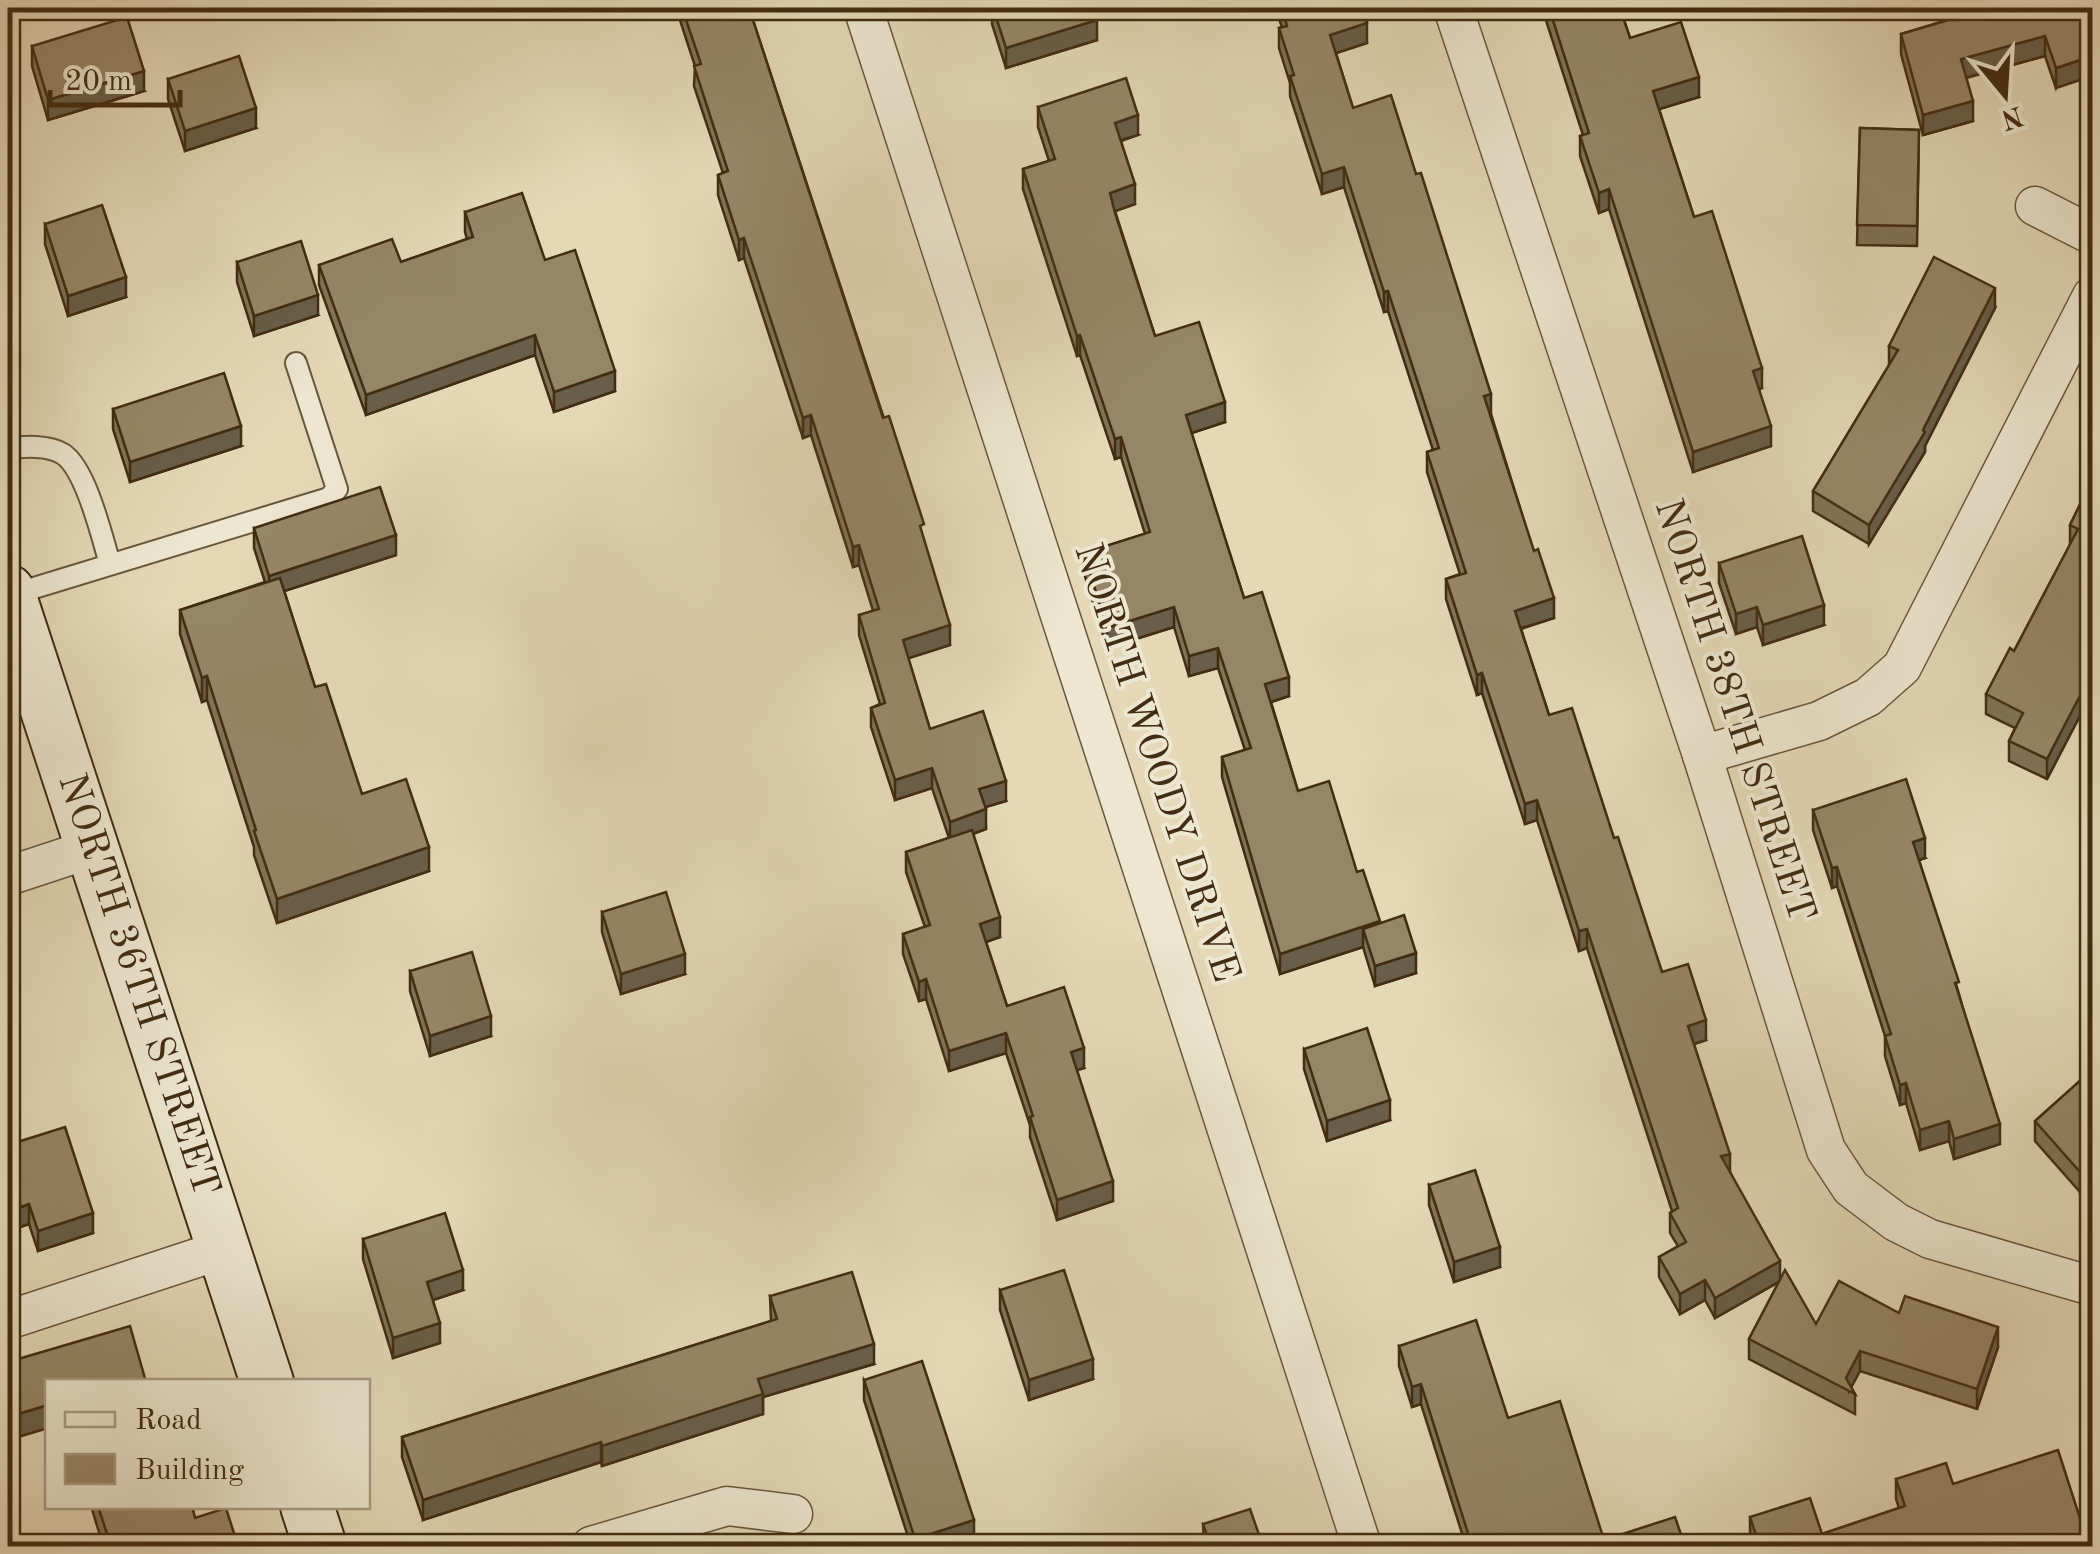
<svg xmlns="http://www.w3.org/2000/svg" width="2100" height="1554" viewBox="0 0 2100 1554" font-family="'Old Standard TT',serif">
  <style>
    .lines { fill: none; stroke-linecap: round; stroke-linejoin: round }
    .lane-casing { stroke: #6a583c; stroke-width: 24 }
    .street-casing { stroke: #6a583c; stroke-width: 41 }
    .secondary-casing { stroke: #422d13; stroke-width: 56 }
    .lane { stroke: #ede6d0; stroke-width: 20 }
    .street { stroke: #ede6d0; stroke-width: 38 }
    .secondary { stroke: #ede6d0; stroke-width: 52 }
    .wall { fill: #817359; stroke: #422d13; stroke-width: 2.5 }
    .shaded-wall { fill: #695e49; stroke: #422d13; stroke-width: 2.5 }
    .building { fill: #968668; stroke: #422d13; stroke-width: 2.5 }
    .labels { text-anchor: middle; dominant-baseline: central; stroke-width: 8; stroke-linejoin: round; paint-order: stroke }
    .street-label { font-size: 40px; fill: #422d13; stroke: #ede6d0 }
  </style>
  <rect width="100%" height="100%" fill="#e4d8b7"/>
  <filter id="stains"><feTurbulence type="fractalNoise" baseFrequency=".002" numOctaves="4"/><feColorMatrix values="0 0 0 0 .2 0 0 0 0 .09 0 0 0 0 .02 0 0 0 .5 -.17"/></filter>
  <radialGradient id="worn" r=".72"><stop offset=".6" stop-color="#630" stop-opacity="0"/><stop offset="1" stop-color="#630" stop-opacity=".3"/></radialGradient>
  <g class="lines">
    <g class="lane-casing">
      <g id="lane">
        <path d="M8 449C23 446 49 445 63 454 86 469 102 537 110 564"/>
        <path d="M11 595 329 498 337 489 296 363"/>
      </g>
    </g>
    <g class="street-casing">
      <g id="street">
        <path d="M863 8 1362 1546"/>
        <path d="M1453 8 1702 755 1826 1150 1851 1188 1896 1222 1930 1239 2092 1286"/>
        <path d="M2035 206 2092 235"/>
        <path d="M1702 755 1819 721 1868 697 1902 667 2092 296"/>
        <path d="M8 876 93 848"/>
        <path d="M8 1320 224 1249"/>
        <path d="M591 1546 727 1506 793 1514"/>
      </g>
    </g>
    <g class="secondary-casing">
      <g id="secondary">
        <path id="s1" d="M8 591 267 1382"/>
        <path d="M307 1506 320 1546"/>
      </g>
    </g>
    <use href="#lane" class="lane"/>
    <use href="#street" class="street"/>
    <use href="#secondary" class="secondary"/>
  </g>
  <g class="wall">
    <path d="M676 8H749L924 540 950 645 908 658 930 729 1006 801 985 807 986 829 973 834 1000 937 986 942 1007 1006 1084 1068 1077 1070 1113 1201 1057 1220 1030 1137V1125L1006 1053 949 1071 926 999 919 1001 903 954V934L925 927 906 872V852L949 838 932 788 895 800 871 727V708L880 704 859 635V615L873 611 859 565 853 567 811 435 803 438 744 258 739 260 718 195V175L723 173 694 86 695 66Z"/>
    <path d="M992 8H1093L1097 40 1006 68 992 24Z"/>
    <path d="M1275 8H1362L1367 43 1336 53 1353 108 1491 414 1554 618 1521 629 1549 715 1614 838 1662 972 1706 1040 1694 1044 1730 1172 1780 1280 1816 1324 1899 1313 1998 1347 1977 1409 1860 1371 1851 1387 1855 1394V1414L1749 1359V1339L1779 1282 1715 1318 1705 1300 1680 1314 1659 1277V1257L1678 1246 1670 1233V1213L1672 1211 1587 948 1579 951 1537 820 1525 824 1482 693 1477 695 1446 599V579L1460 574 1427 472V452L1433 450 1388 311 1384 312 1344 187 1322 194 1290 96V83L1279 48V28L1282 27Z"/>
    <path d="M1542 8H1620L1630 38 1699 97 1659 109 1694 217 1762 388 1759 389 1771 446 1693 472 1609 209 1599 213 1580 156V136L1583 135Z"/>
    <path d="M1940 8H1998L1999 14 2092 8 2056 88 2045 56 1966 78 1973 121 1923 135 1901 54V34L1944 21Z"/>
    <path d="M32 46 144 91 48 120 32 66Z"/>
    <path d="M168 79 256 128 185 151 168 99Z"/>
    <path d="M1038 107 1138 135 1121 141 1135 204 1115 211 1155 336 1225 422 1191 433 1244 598 1289 696 1271 702 1298 791 1357 872 1380 923 1416 973 1375 986 1363 947 1280 974 1222 777V757L1245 750 1218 668 1189 676 1174 627 1107 648 1084 573V553L1145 534 1121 457 1115 459 1080 355 1077 356 1023 189V169L1049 161 1038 127Z"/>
    <path d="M1860 128 1919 130 1917 246 1857 245Z"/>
    <path d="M465 212 545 260 615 391 554 412 535 355 366 415 319 285V265L401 262 467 239 465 232Z"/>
    <path d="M45 224 126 297 68 316 45 244Z"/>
    <path d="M237 262 318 315 254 336 237 282Z"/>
    <path d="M1995 308 1925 446V452L1869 544 1813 511V491L1889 366V346Z"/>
    <path d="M113 409 241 446 130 482 113 429Z"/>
    <path d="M2092 480 2085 706 2047 779 2009 761V741L2015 728 1986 714V694L2014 651 2070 545V525Z"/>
    <path d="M254 528 396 555 284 591 315 687 362 794 429 871 277 923 254 855V847L207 700 202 702 180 634V610L265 582 254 548Z"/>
    <path d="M1719 563 1824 625 1763 645 1757 627 1736 634 1719 583Z"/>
    <path d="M1813 810 1925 858 1919 860 1959 994 2000 1144 1954 1159 1949 1141 1920 1150 1906 1103 1900 1105 1885 1056V1036L1837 886 1832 888 1813 830Z"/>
    <path d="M602 912 685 974 621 994 602 932Z"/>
    <path d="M410 971 491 1036 430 1056 410 991Z"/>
    <path d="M1304 1049 1390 1120 1327 1141 1304 1069Z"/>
    <path d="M2092 1070 2080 1192 2035 1141V1121Z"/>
    <path d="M8 1145 93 1233 38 1251 29 1224 8 1231Z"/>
    <path d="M1429 1185 1500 1267 1454 1282 1429 1205Z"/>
    <path d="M363 1239 463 1290 433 1300 440 1343 393 1358 363 1259Z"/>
    <path d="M1000 1290 1093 1379 1029 1400 1000 1310Z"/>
    <path d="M770 1296 874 1364 763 1397V1414L602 1466 601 1462 423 1520 402 1457V1437L771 1321Z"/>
    <path d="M1399 1346 1508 1418 1604 1540 1685 1546H1466L1421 1404 1412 1407 1399 1366Z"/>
    <path d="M864 1380 974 1540 954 1546H911L864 1400Z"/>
    <path d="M1896 1479 1953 1484 2086 1546H1753L1750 1537V1517L1822 1534 1899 1508 1896 1499Z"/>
    <path d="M91 1506H192L195 1518 238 1546 102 1542Z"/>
    <path d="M1203 1524 1263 1546H1204Z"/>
  </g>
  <g class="shaded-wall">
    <path d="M1097 20V40L1006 68V48Z"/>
    <path d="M1367 23V43L1330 55V35Z"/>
    <path d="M2045 36V56L1961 79V59Z"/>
    <path d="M2092 56V76L2056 88V68Z"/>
    <path d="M144 71V91L48 120V100Z"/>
    <path d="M1699 77V97L1653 111V91Z"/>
    <path d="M1973 101V121L1923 135V115Z"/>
    <path d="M256 108V128L185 151V131Z"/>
    <path d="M1138 115V135L1115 142V123Z"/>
    <path d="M1344 167V187L1322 194V174Z"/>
    <path d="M1135 184V204L1110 213V193Z"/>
    <path d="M1609 189V209L1599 213V193Z"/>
    <path d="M744 238V258L739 260V240Z"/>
    <path d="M126 277V297L68 316V296Z"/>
    <path d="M1995 288V308L1925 446V452L1869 544V525L1923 430Z"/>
    <path d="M1388 291V311L1384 312V292Z"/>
    <path d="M318 295V315L254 336V316Z"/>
    <path d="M535 335V355L366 415V395Z"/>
    <path d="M1080 335V355L1077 356V336Z"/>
    <path d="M1762 368V388L1753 391V371Z"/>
    <path d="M615 371V391L554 412V392Z"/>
    <path d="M1491 394V414L1484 416V396Z"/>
    <path d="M1225 402V422L1186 435V415Z"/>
    <path d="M811 415V435L803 438V418Z"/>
    <path d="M241 426V446L130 482V462Z"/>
    <path d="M1771 426V446L1693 472V452Z"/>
    <path d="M1121 437V457L1115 459V439Z"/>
    <path d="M396 535V555L269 596V576Z"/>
    <path d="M859 545V565L853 567V547Z"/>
    <path d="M1554 598V618L1515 630V611Z"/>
    <path d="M1824 605V625L1763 645V625Z"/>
    <path d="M1174 607V627L1107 648V628Z"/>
    <path d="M1757 607V627L1736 634V614Z"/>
    <path d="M950 625V645L903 660V640Z"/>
    <path d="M1218 648V668L1189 676V656Z"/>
    <path d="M2092 663V683L2085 698V706L2047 779V759Z"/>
    <path d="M1482 673V693L1477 695V675Z"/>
    <path d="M207 676V700L202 702V678Z"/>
    <path d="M1289 677V696L1265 704V684Z"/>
    <path d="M932 768V788L895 800V780Z"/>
    <path d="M1006 781V801L979 809V789Z"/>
    <path d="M1537 800V820L1525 824V804Z"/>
    <path d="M986 809V829L950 842V822Z"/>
    <path d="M1925 838V858L1913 862V842Z"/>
    <path d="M429 847V871L277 923V899Z"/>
    <path d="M1837 867V886L1832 888V868Z"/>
    <path d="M1000 917V937L980 944V924Z"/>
    <path d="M1380 921 1363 929V947L1280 974V954Z"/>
    <path d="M1587 929V948L1579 951V931Z"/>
    <path d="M1416 953V973L1375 986V966Z"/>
    <path d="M685 954V974L621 994V974Z"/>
    <path d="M926 979V999L919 1001V982Z"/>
    <path d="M491 1016V1036L430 1056V1036Z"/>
    <path d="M1706 1020V1040L1688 1046V1026Z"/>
    <path d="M1006 1033V1053L949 1071V1051Z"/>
    <path d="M1084 1048V1068L1071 1072V1052Z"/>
    <path d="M1906 1083V1103L1900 1105V1085Z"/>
    <path d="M1390 1100V1120L1327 1141V1121Z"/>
    <path d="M1949 1121V1141L1920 1150V1130Z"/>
    <path d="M2000 1124V1144L1954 1159V1139Z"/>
    <path d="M1730 1154V1174L1721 1156Z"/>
    <path d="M2092 1162V1182L2080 1192V1172Z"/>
    <path d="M1113 1181V1201L1057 1220V1200Z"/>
    <path d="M29 1204V1224L8 1231V1212Z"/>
    <path d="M93 1213V1233L38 1251V1231Z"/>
    <path d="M1500 1247V1267L1454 1282V1262Z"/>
    <path d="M1780 1261V1281L1715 1318V1298Z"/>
    <path d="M463 1270V1290L427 1302V1282Z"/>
    <path d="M1705 1280V1300L1680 1314V1294Z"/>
    <path d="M440 1323V1343L393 1358V1338Z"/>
    <path d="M1998 1327V1347L1977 1409V1389Z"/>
    <path d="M874 1344V1364L763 1397V1414L602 1466V1446L758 1379Z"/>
    <path d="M1860 1351V1371L1849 1391 1846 1378Z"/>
    <path d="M1093 1359V1379L1029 1400V1380Z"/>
    <path d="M1421 1384V1404L1412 1407V1387Z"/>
    <path d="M48 1405V1428L8 1440V1417Z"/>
    <path d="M601 1442V1462L423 1520V1500Z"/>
    <path d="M974 1520V1540L954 1546H915V1539Z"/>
    <path d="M2086 1537V1546H2056Z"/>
  </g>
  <g class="building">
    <path d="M682 8H749L883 418 889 416 924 524 920 526 950 625 903 640 930 729 983 711 1006 781 979 789 986 809 950 822 932 768 895 780 871 708 885 703 859 615 879 609 859 545 853 547 811 415 803 418 744 238 739 240 718 175 728 171 694 66 701 64Z"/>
    <path d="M993 8H1093L1097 20 1006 48Z"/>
    <path d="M1282 8H1362L1367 23 1330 35 1353 108 1391 95 1416 174 1421 173 1491 394 1484 396 1534 551 1538 549 1554 598 1515 611 1549 715 1572 708 1614 838 1618 837 1662 972 1688 964 1706 1020 1688 1026 1730 1154 1721 1156 1780 1261 1715 1298 1705 1280 1680 1294 1659 1257 1686 1242 1670 1213 1678 1208 1587 929 1579 931 1537 800 1525 804 1482 673 1477 675 1446 579 1466 573 1427 452 1439 448 1388 291 1384 292 1344 167 1322 174 1290 76 1294 75 1279 28 1287 26Z"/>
    <path d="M1549 8H1620L1630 38 1681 22 1699 77 1653 91 1694 217 1712 211 1762 368 1753 371 1771 426 1693 452 1609 189 1599 193 1580 136 1589 133Z"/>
    <path d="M1945 8H1998L1999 14 2019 8H2092V56L2056 68 2045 36 1961 59 1973 101 1923 115 1901 34 1949 20Z"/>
    <path d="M127 17 144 71 48 100 32 46Z"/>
    <path d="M239 56 256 108 185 131 168 79Z"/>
    <path d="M1126 78 1138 115 1115 123 1135 184 1110 193 1115 213 1155 336 1199 322 1225 402 1186 415 1244 598 1262 592 1289 677 1265 684 1298 791 1329 781 1357 872 1363 870 1380 921 1280 954 1222 757 1251 748 1218 648 1189 656 1174 607 1107 628 1084 553 1150 532 1121 437 1115 439 1080 335 1077 336 1023 169 1055 159 1038 107Z"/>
    <path d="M1860 128 1919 130 1917 226 1857 225Z"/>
    <path d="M522 193 545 260 575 250 615 371 554 392 535 335 366 395 319 265 392 239 401 262 473 237 465 212Z"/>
    <path d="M102 205 126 277 68 296 45 224Z"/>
    <path d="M301 241 318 295 254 316 237 262Z"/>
    <path d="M1934 257 1995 288 1923 430 1925 432 1869 525 1813 491 1898 350 1889 346Z"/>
    <path d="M224 373 241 426 130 462 113 409Z"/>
    <path d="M2092 480V663L2082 684 2085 686 2047 759 2009 741 2023 713 1986 694 2010 648 2014 651 2078 529 2070 525Z"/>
    <path d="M380 487 396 535 269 576 254 528Z"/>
    <path d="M1802 536 1824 605 1763 625 1757 607 1736 614 1719 563Z"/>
    <path d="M280 578 315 687 326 684 362 794 406 779 429 847 277 899 254 831 256 830 207 676 202 678 180 610Z"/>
    <path d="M1906 779 1925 838 1913 842 1959 982 1955 983 2000 1124 1954 1139 1949 1121 1920 1130 1906 1083 1900 1085 1885 1036 1891 1034 1837 867 1832 868 1813 810Z"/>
    <path d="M972 830 1000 917 980 924 1007 1006 1064 987 1084 1048 1071 1052 1113 1181 1057 1200 1030 1117 1033 1116 1006 1033 949 1051 926 979 919 982 903 934 930 925 906 852Z"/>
    <path d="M666 892 685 954 621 974 602 912Z"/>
    <path d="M1404 915 1416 953 1375 966 1363 929Z"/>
    <path d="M472 952 491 1016 430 1036 410 971Z"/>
    <path d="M1367 1028 1390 1100 1327 1121 1304 1049Z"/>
    <path d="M2092 1070V1162L2080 1172 2035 1121Z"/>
    <path d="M65 1127 93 1213 38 1231 29 1204 8 1212V1145Z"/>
    <path d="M1475 1170 1500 1247 1454 1262 1429 1185Z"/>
    <path d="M445 1213 463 1270 427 1282 440 1323 393 1338 363 1239Z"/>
    <path d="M1064 1270 1093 1359 1029 1380 1000 1290Z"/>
    <path d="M1785 1270 1816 1324 1839 1281 1899 1313 1905 1296 1998 1327 1977 1389 1860 1351 1846 1378 1855 1394 1749 1339Z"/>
    <path d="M852 1272 874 1344 758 1379 763 1394 602 1446 601 1442 423 1500 402 1437 777 1319 770 1296Z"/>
    <path d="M1476 1320 1508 1418 1560 1401 1604 1540 1675 1517 1685 1546H1472L1421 1384 1412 1387 1399 1346Z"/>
    <path d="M130 1326 146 1382H48V1405L8 1417V1362Z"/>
    <path d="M922 1361 974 1520 915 1539 864 1380Z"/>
    <path d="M2058 1450 2086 1537 2056 1546H1751L1759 1544 1750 1517 1810 1498 1822 1534 1905 1506 1896 1479 1946 1463 1953 1484Z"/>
    <path d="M98 1506H192L195 1518 226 1508 238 1546H88L109 1540Z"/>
    <path d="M1250 1509 1263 1546H1211L1203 1524Z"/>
  </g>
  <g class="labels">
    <g class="street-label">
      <text transform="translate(1733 711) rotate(72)">NORTH 38TH STREET</text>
      <text transform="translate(1155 763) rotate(72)">NORTH WOODY DRIVE</text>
      <text stroke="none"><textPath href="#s1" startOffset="415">NORTH 36TH STREET</textPath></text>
    </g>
  </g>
  <rect width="2100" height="1554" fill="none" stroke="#e4d8b7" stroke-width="40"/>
  <rect x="10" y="10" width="2080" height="1534" fill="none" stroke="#422d13" stroke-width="5"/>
  <rect x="20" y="20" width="2060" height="1514" fill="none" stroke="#422d13" stroke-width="2.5"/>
  <rect x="45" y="1379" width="325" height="130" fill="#ede6d0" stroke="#a99c84" stroke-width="2.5"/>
  <rect x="65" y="1412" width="50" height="15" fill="#ede6d0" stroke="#a99c84" stroke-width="2.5"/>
  <text x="135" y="1429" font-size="30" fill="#422d13">Road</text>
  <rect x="65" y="1454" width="50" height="30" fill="#968668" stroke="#a99c84" stroke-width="2.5"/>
  <text x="135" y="1479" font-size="30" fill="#422d13">Building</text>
  <g transform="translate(2005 95) rotate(162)" stroke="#ede6d0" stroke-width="8" paint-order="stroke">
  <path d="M0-8L18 38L0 25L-18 38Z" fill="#422d13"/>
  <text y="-15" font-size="28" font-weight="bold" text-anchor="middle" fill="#422d13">N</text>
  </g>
  <path d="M50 90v15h130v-15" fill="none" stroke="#422d13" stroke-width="5"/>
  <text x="65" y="90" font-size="30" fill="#422d13" stroke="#ede6d0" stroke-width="8" paint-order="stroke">20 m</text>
  <rect width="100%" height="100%" filter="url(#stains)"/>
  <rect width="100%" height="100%" fill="url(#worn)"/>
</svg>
